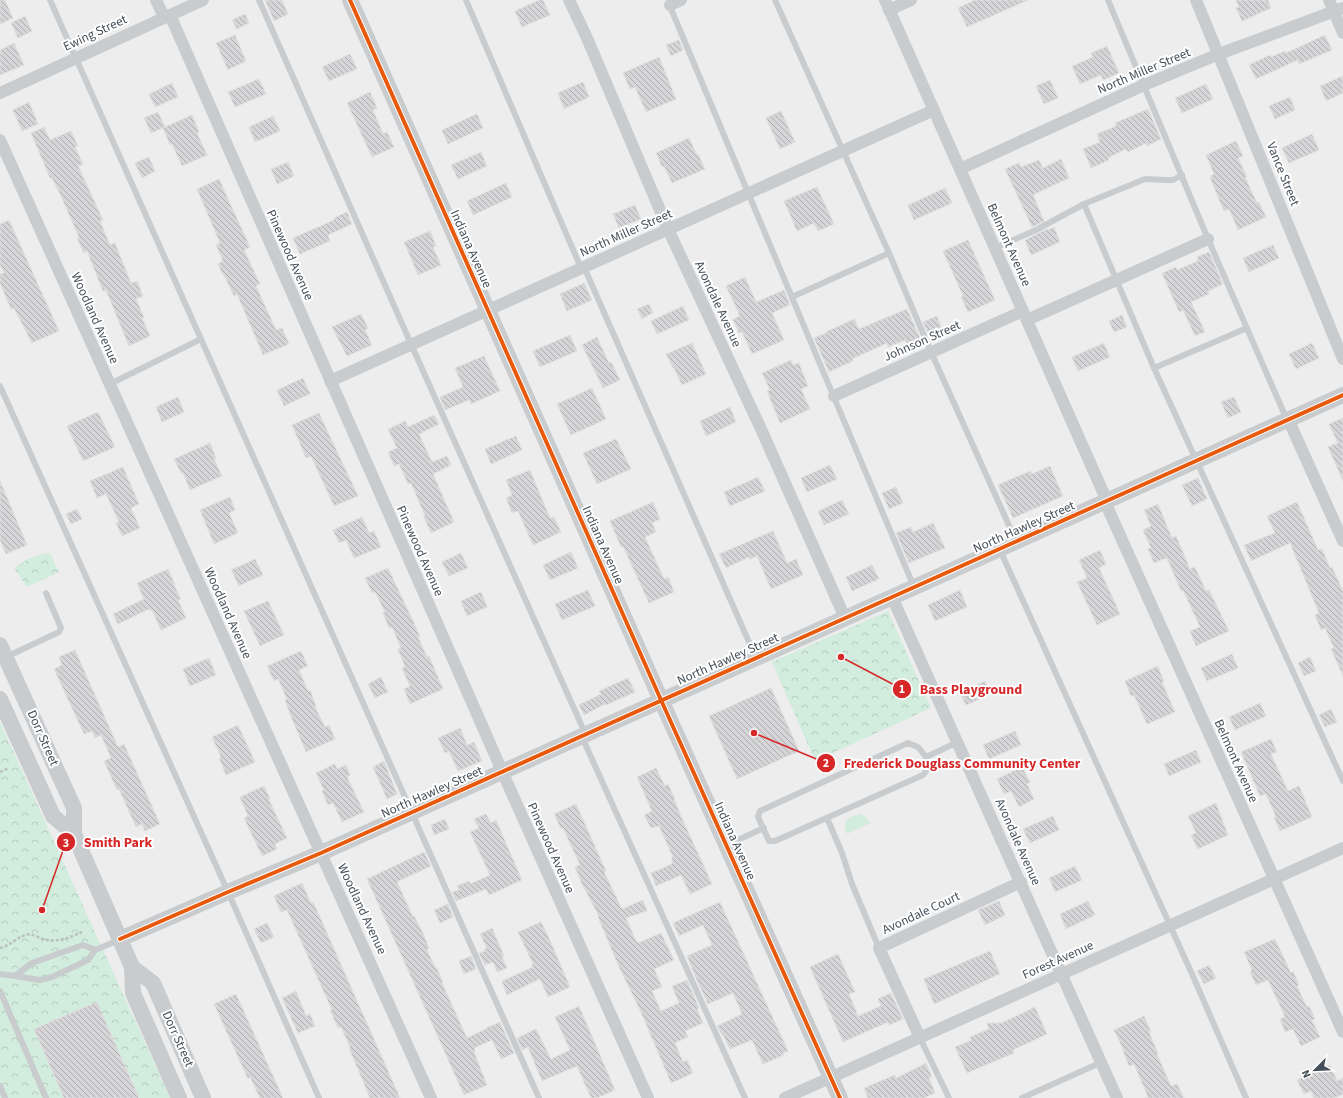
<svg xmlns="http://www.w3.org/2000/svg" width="1343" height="1098" viewBox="0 0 1343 1098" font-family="'Source Sans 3',sans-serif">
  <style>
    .grass { fill: #d2ecdd }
    .park { fill: url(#park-crowns) }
    .building { fill: url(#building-back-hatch); stroke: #dfdfe0 }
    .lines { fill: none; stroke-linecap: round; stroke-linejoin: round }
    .path { stroke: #b7c2be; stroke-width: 2.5; stroke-dasharray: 3 2; stroke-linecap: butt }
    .lane { stroke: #c9ccce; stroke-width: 6 }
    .street { stroke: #c9ccce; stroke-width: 12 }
    .secondary { stroke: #c9cccf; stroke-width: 16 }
    .cycleway-casing { stroke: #fff; stroke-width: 6 }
    .cycleway { stroke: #e8590c; stroke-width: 4 }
    .labels { text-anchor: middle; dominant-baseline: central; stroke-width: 4; stroke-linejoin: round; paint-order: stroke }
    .street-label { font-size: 13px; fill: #454f59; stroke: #fff }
    .leader { fill: none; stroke: #d62828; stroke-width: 1.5 }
    .callout-dot { fill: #d62828; stroke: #fff; stroke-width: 1.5 }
    .mark-label { font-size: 12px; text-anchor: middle; font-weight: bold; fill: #fff }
    .callout-label { font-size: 14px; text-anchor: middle; font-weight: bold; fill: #d62828; stroke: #fff; stroke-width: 4; stroke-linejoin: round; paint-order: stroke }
  </style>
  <defs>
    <pattern id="park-crowns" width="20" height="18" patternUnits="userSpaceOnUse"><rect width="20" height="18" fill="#d2ecdd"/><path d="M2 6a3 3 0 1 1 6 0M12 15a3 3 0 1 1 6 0" fill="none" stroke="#b6ccc0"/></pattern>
    <pattern id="building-back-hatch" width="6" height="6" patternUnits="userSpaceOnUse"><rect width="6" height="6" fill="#d5d5d7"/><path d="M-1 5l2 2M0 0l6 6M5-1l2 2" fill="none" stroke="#afafb1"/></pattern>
  </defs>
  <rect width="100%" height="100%" fill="#eeeded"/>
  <path class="grass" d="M860 814 867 818 870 823 847 834C841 822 848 816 860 814Z"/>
  <g class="park">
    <path d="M50 553 59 572 27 587 14 568C27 559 34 555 50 553Z"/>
    <path d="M888 611 931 708 815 761 772 662Z"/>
    <path d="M0 722 170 1098H0Z"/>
  </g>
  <g class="building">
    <path d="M0 0H5L13 18 0 24Z"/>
    <path d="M265 0H282L288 14 274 21Z"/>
    <path d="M539 0H543L550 15 522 27 515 11Z"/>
    <path d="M975 0H1028L967 27 958 8Z"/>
    <path d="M1236 0H1268L1271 8 1242 21 1236 8 1239 7Z"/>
    <path d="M245 14 249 23 237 29 232 20Z"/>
    <path d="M25 16 32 31 18 38 11 23Z"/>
    <path d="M235 35 246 61 228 70 216 43Z"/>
    <path d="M1325 35 1332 50 1299 64 1298 60 1256 79 1249 65 1270 55 1271 57 1285 51 1286 53Z"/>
    <path d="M679 40 683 50 671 56 666 45Z"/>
    <path d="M14 43 24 65 0 75V50Z"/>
    <path d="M1107 46 1119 73 1103 80 1101 75 1080 84 1072 66 1093 57 1091 53Z"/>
    <path d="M350 54 357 69 329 81 322 67Z"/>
    <path d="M659 57 676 99 646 112 635 87 630 89 623 73Z"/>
    <path d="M1343 76V93L1326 101 1320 86Z"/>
    <path d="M259 79 266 94 235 107 228 92Z"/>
    <path d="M1050 80 1058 98 1044 104 1036 86Z"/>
    <path d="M583 82 589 97 564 109 558 93Z"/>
    <path d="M172 83 178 97 155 107 149 94Z"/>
    <path d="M1206 84 1213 99 1182 113 1175 98Z"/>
    <path d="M370 92 377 108 373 110 383 134 387 132 394 147 372 157 347 103Z"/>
    <path d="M1290 97 1295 110 1275 119 1269 106Z"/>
    <path d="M29 102 38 124 22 131 13 110Z"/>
    <path d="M1148 109 1161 139 1147 146 1146 143 1128 152 1126 149 1108 158 1109 160 1091 168 1083 149 1100 142 1097 134 1116 126 1115 123Z"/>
    <path d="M781 111 795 142 780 149 766 118Z"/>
    <path d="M158 112 165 127 151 133 144 118Z"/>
    <path d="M477 114 483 128 448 144 442 130Z"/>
    <path d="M192 115 199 132 197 133 207 155 182 166 172 144 170 145 163 128Z"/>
    <path d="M273 116 280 131 255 142 249 127Z"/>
    <path d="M44 127 50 140 71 131 78 146 75 147 83 164 78 166 103 220 100 221 110 245 115 243 131 283 137 281 143 296 136 299 144 317 142 318 150 336 129 346 106 290 103 291 87 251 84 253 77 238 79 237 60 194 52 178H50L31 133Z"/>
    <path d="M1312 134 1319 150 1289 163 1282 148Z"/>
    <path d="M689 138 697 155 698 154 705 169 672 183 664 166 662 167 656 153Z"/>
    <path d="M1236 141 1243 156 1238 158 1247 177H1245L1257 203 1259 202 1266 217 1238 230 1229 209 1224 211 1218 197 1210 177 1214 174 1206 155Z"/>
    <path d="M481 152 487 166 458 179 451 165Z"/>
    <path d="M149 157 155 171 142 178 135 163Z"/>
    <path d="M1061 159 1069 178 1033 195 1044 221 1032 227 1005 169 1019 163 1021 167 1039 160 1043 168Z"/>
    <path d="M288 162 294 176 277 184 271 169Z"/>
    <path d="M219 179 250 247 244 250 260 284 256 286 276 330 282 328 289 344 263 355 237 294 234 296 224 275H223L218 264 223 261 216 245 220 243 197 189Z"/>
    <path d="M506 183 512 197 473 215 467 201Z"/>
    <path d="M817 187 834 224 818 231 814 223 797 231 784 201Z"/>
    <path d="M945 188 952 203 914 220 908 205Z"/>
    <path d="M635 205 641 219 619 228 613 214Z"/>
    <path d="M347 212 352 224 328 235 330 241 300 254 293 238 334 220V218Z"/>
    <path d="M9 220 59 331 32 343 14 308 11 309 0 283V274L4 273 0 265V224Z"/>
    <path d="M1054 227 1060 242 1031 255 1025 240 1047 229 1048 230Z"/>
    <path d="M430 231 436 246 433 247 441 265 418 275 404 242Z"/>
    <path d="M968 240 995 300 968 312 961 297 963 296 943 251Z"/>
    <path d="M1273 245 1279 258 1249 272 1243 258Z"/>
    <path d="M1209 252 1223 284 1208 291 1209 294 1191 302 1205 332 1195 336 1183 310 1179 312 1162 273 1176 267 1177 270 1198 261 1197 257Z"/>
    <path d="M745 277 756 302 784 290 790 305 772 313 784 340 752 354 742 332 739 333 733 319 740 316 726 286Z"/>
    <path d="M584 283 592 300 567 311 560 294Z"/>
    <path d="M649 304 653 313 642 319 637 309Z"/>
    <path d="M683 306 689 320 657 334 651 321Z"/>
    <path d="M907 309 920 338 907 344 905 340 888 347 887 343 852 359 853 361 829 372 814 338 826 333V332L854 319 859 329Z"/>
    <path d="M361 314 368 328 365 330 372 345 347 356 332 327Z"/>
    <path d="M1122 315 1127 327 1114 332 1109 321Z"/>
    <path d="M937 316 941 327 928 333 923 322Z"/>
    <path d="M570 335 577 351 540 367 533 351Z"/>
    <path d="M597 337 609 363 611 362 620 380 603 388 582 345Z"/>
    <path d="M692 343 706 374 682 385 674 368H673L666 354Z"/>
    <path d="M1104 343 1110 357 1078 371 1072 357Z"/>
    <path d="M1312 343 1319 358 1296 369 1289 354Z"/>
    <path d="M484 356 500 391 471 404 469 400 445 410 440 397 463 387 455 368Z"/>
    <path d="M791 360 793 365 799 363 808 386 801 389 810 409 780 423 767 391 770 390 762 373Z"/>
    <path d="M303 378 310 394 284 406 277 390Z"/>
    <path d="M592 388 606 419 571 435 557 404Z"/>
    <path d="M178 397 184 412 162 422 156 407Z"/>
    <path d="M1234 397 1241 412 1228 418 1221 402Z"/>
    <path d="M730 407 736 422 706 436 700 421Z"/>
    <path d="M98 412 115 447 83 461 67 426Z"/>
    <path d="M319 413 358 496 334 506 311 456 306 458 292 425Z"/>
    <path d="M434 415 439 424 419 434 432 462 447 456 451 465 433 474 454 522 431 533 424 517 425 516 411 483 408 484 399 464 394 466 388 452 397 448 388 429 405 421 408 427Z"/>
    <path d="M1343 418V481L1328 447 1338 443 1329 424Z"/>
    <path d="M516 436 522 450 491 464 485 449Z"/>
    <path d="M616 439 631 469 597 484 583 453Z"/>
    <path d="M210 443 216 458 214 459 222 476 190 490 183 473H181L174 459Z"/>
    <path d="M830 465 837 479 807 492 801 478Z"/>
    <path d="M1050 466 1063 496 1013 518 998 485 1030 471 1032 474Z"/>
    <path d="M123 467 139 504 131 508 140 528 122 536 116 523 119 522 106 494 97 498 90 481Z"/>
    <path d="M530 470 550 518 554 517 561 532 533 545 518 511 512 513 506 498 512 495 506 480Z"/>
    <path d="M758 477 765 491 730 506 724 492Z"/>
    <path d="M1198 478 1207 499 1192 506 1182 485Z"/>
    <path d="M0 481 27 545 6 554 0 540Z"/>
    <path d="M896 487 903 503 889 509 882 493Z"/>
    <path d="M230 497 235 510 229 513 238 533 214 544 200 510Z"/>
    <path d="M842 500 849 514 824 525 818 511Z"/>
    <path d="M653 502 660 519 652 523 656 532 645 537 664 579 668 577 674 592 649 603 623 546 621 547 610 521Z"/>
    <path d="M1297 502 1318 550 1322 549 1330 568 1332 567 1343 591V676L1331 649 1334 648 1325 628 1321 630 1315 615 1319 613 1290 543 1251 561 1244 545 1275 533 1267 516Z"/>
    <path d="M1158 504 1172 538 1176 536 1190 569 1195 567 1206 591 1209 590 1229 631 1196 646 1190 631 1200 627 1183 590 1181 591 1167 558 1154 563 1148 549 1151 548 1143 530 1151 526 1144 510Z"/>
    <path d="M77 509 82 519 71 524 66 514Z"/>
    <path d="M362 517 369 533 374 531 381 547 354 558 346 540 339 543 333 530Z"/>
    <path d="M933 523 945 548 909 563 896 533 911 527 913 532Z"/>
    <path d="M773 531 787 563 796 559 803 575 771 589 757 556 750 559 749 557 726 568 719 554Z"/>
    <path d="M1100 550 1106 564 1099 568 1120 614 1097 625 1077 582 1087 578 1079 560Z"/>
    <path d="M571 552 578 568 550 580 543 565Z"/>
    <path d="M461 553 468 568 449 576 442 562Z"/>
    <path d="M255 559 263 575 239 586 231 570Z"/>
    <path d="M872 565 879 579 852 591 846 577Z"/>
    <path d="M388 568 413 621 420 637H418L427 657 429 656 443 689 410 704 404 689 410 686 402 668 405 667 398 649 401 648 392 627 389 628 383 613 385 612 375 592 372 593 365 578Z"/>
    <path d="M168 569 175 585H174L181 599 178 600 186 618 161 630 152 610 150 611 149 609 118 624 113 614 144 599 137 583Z"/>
    <path d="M588 590 595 606 562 620 555 604Z"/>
    <path d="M960 590 967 607 935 621 928 605Z"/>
    <path d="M481 592 487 607 467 616 461 601Z"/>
    <path d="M268 601 284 635 260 646 244 611Z"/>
    <path d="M75 650 118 747 124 744 160 824 145 831 142 824 136 827 119 789 117 790 104 761 111 758 101 735 95 738 92 731 84 734 54 669 62 665 59 657Z"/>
    <path d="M301 651 308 666 299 670 308 691 310 690 316 706 315 707 325 727 329 725 335 739 306 752 292 719 285 700 287 699 278 679 274 681 267 666Z"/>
    <path d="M1232 654 1238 668 1207 681 1201 668Z"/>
    <path d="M1310 657 1316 671 1304 676 1298 663Z"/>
    <path d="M209 658 216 675 190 686 183 669Z"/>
    <path d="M1158 666 1164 682H1162L1175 712 1147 724 1134 695 1131 696 1125 681Z"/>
    <path d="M381 677 388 692 375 698 368 684Z"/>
    <path d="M628 678 635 692 606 705 605 704 584 715 579 705 601 694 599 691Z"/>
    <path d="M985 681 991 694 966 705 960 693Z"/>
    <path d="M771 688 799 751 737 779 709 716Z"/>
    <path d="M1260 703 1266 716 1235 730 1229 717Z"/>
    <path d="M1331 709 1337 722 1325 727 1319 715Z"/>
    <path d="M238 725 255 762 226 775 219 758 221 757 212 737Z"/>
    <path d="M460 728 467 745 474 742 482 761 458 771 449 751 445 753 438 738Z"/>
    <path d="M1015 731 1021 745 989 759 983 745Z"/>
    <path d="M1271 739 1277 752 1271 754 1288 791 1299 786 1312 817 1280 831 1274 817H1276L1266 794 1260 796 1241 752Z"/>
    <path d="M1196 750 1201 762 1169 776 1164 764Z"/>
    <path d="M384 761 397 794 387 799 373 767Z"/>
    <path d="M335 764 337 769 346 765 350 775 347 777 364 812 342 822 333 803 328 805 322 791 324 790 316 773Z"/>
    <path d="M1022 767 1030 782 1027 784 1034 799 1019 807 1011 791 1004 794 997 779Z"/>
    <path d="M656 768 665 786 668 784 675 799H674L681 816 712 884 690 894 681 875 656 886 651 873 672 864V855L659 826 651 828 644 815 652 811 637 777Z"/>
    <path d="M264 786 270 799 269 800 287 838 275 844 277 849 262 856 244 818 248 816 240 797Z"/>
    <path d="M1216 803 1228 835 1198 849 1191 835 1196 833 1188 816Z"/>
    <path d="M576 804 606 871 604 872 622 909 643 900 647 911 626 918 636 941 638 943 661 933 674 960 654 969 662 987 652 991 661 1011 679 1003 672 986 687 980 699 1008 697 1009 703 1023 685 1031 688 1037 675 1043 683 1062 687 1060 693 1073 671 1083 641 1012 619 967 598 917 599 916 582 884 575 867 580 865 563 828 561 829 554 814Z"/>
    <path d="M486 814 491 823 496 820 522 880 489 895 486 889 456 901 452 892 459 890 457 886 469 881 470 884 490 875 470 832 479 828 474 819Z"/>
    <path d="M1053 816 1059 830 1030 843 1023 829Z"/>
    <path d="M445 819 449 829 434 835 431 825Z"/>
    <path d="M424 852 431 866 397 882 413 917 414 916 423 933 429 948 427 950 436 969 437 968 443 983H442L467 1038 486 1029V1028L500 1022 514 1053 501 1059 492 1040 474 1048 475 1052H474L487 1085 464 1095 367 879Z"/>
    <path d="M1075 866 1082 880 1055 892 1049 878Z"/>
    <path d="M302 883 311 903 313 902 320 917 400 1098H370L349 1048 350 1047 341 1027 338 1028 330 1010H332L287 910 281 912 274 896Z"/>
    <path d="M999 901 1005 915 985 925 978 910Z"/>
    <path d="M1088 901 1095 915 1066 929 1060 914Z"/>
    <path d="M720 902 788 1051 783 1053 784 1055 763 1064 752 1040 730 1049 723 1035H722L717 1026 742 1014 733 993 708 1004 695 976 687 956 712 945 703 925 679 936 673 923Z"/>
    <path d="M448 904 453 917 440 923 434 910Z"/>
    <path d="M541 922 549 938 570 987 548 997 540 979 507 995 502 981 533 967 532 965 533 964 518 932Z"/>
    <path d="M267 923 274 937 261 943 254 929Z"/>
    <path d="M492 928 504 956 502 957 507 968 497 972 493 962 485 965 479 953 485 951 484 949 487 948 480 934Z"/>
    <path d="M1275 939 1291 973 1293 971 1299 985 1297 986 1307 1007 1309 1006 1315 1019 1312 1020 1320 1037 1301 1046 1293 1029 1285 1032 1280 1019 1285 1017 1268 980 1256 985 1250 972 1252 970 1244 952Z"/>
    <path d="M990 951 1000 974 934 1004 924 979Z"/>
    <path d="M838 954 855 992 849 994 858 1016 881 1006 878 999 891 993 903 1019 889 1025 888 1022 843 1042 810 967Z"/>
    <path d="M471 956 476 969 464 974 459 961Z"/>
    <path d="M1209 965 1216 978 1204 984 1197 971Z"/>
    <path d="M296 991 306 1016 310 1014 315 1026 298 1033 282 998Z"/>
    <path d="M236 994 283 1098H260L250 1077 248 1079 214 1004Z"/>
    <path d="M97 1002 139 1098H64L34 1029Z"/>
    <path d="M579 1006 615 1090 597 1098H591L577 1066 542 1081 528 1047 522 1050 517 1038 536 1029 551 1059 570 1050 555 1017Z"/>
    <path d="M1035 1007 1047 1034 1013 1050 1014 1053 967 1073 955 1047 972 1040 970 1037 989 1029 987 1023H1002Z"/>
    <path d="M1144 1016 1151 1032H1149L1158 1053 1157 1054 1171 1086 1177 1084 1184 1098H1145L1148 1097 1134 1064 1129 1066 1123 1051H1124L1114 1030Z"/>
    <path d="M926 1063 932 1077 929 1078 935 1093 924 1098H868L864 1088 895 1075 896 1078Z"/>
    <path d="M1330 1065 1337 1081 1343 1078V1094L1334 1098H1314L1311 1091 1304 1094 1297 1080Z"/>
  </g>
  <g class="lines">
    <g class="path">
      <path d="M0 772 9 768"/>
      <path d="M0 948C10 946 16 938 25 935 31 933 37 937 43 939 57 943 69 938 82 932"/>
    </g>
    <g class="lane">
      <path d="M50 0 539 1098"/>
      <path d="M259 0 411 344 585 733"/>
      <path d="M466 0 537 166 581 268"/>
      <path d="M775 0 889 253 931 352 1016 541"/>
      <path d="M1108 0 1208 239 1287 420"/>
      <path d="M669 4C750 198 832 393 914 587"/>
      <path d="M1084 204 1154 368 1343 781"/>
      <path d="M995 248 1036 230 1084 204 1145 179 1166 180H1173L1182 175"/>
      <path d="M584 267 756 658"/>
      <path d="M792 297 889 253"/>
      <path d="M1154 368 1247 328"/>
      <path d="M110 384 201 339"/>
      <path d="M0 386 228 892 319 1098"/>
      <path d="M1000 550 1192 974 1246 1098"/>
      <path d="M6 657 59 632 61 628 46 593"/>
      <path d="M582 737 745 1098"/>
      <path d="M926 757 927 770 923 775 775 841H769L758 817 760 811 908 743 918 747 926 757 958 742"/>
      <path d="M827 818 842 853 852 884 879 948"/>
      <path d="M727 845 764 828"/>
      <path d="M95 950 83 945 32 963 15 976 40 980 52 977 88 960 95 950 119 940"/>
      <path d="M0 974 15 976"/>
      <path d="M0 991 46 1098"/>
      <path d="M920 1038 949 1098"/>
      <path d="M0 1086 5 1098"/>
      <path d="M1022 1098 1102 1062"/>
    </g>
    <g class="street">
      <path d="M156 0 164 17"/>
      <path d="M569 0 587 38 668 229 761 429 845 618"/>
      <path d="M885 0 1107 501"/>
      <path d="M1196 0 1343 359"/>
      <path d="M1329 0 1343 33"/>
      <path d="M670 5 681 0"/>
      <path d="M889 10 911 0"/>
      <path d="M170 15 502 771 648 1098"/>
      <path d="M0 93 203 0"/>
      <path d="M0 140 431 1098"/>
      <path d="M960 169 1144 85 1219 54 1343 8"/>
      <path d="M1027 320 1208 239"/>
      <path d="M330 381 934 110"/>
      <path d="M834 396 1023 311"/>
      <path d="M1288 419 1343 541"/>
      <path d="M1105 502 1343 1032"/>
      <path d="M892 597 1117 1098"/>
      <path d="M920 1038 879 948 1021 882"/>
      <path d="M785 1098 1343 848"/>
    </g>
    <g class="secondary">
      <path d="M350 0 661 700 840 1098"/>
      <path d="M0 645 74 808V834"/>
      <path d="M0 699 53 816 74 834 132 967 133 993 179 1098"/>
      <path d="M120 939 228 892 321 853 1343 395"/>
      <path d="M132 967 153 983 203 1098"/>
    </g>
    <g class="cycleway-casing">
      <g id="cycleway">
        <path d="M350 0 661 700 840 1098"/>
        <path d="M120 939 228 892 321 853 1343 395"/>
      </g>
    </g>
    <use href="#cycleway" class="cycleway"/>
  </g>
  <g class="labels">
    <g class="street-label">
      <text transform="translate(95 33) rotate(-25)">Ewing Street</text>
      <text transform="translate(1144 71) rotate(-23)">North Miller Street</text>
      <text transform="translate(1283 174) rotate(68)">Vance Street</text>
      <text transform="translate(626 233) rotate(-24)">North Miller Street</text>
      <text transform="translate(1009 245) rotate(66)">Belmont Avenue</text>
      <text transform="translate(471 249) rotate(66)">Indiana Avenue</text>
      <text transform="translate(290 255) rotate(66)">Pinewood Avenue</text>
      <text transform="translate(718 304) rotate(65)">Avondale Avenue</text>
      <text transform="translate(95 318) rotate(66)">Woodland Avenue</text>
      <text transform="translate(922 341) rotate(-24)">Johnson Street</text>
      <text transform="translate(1024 527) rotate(-24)">North Hawley Street</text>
      <text transform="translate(603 545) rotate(66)">Indiana Avenue</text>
      <text transform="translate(420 551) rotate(66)">Pinewood Avenue</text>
      <text transform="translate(228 613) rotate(66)">Woodland Avenue</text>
      <text transform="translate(728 659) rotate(-24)">North Hawley Street</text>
      <text transform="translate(43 738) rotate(66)">Dorr Street</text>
      <text transform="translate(1236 761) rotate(66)">Belmont Avenue</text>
      <text transform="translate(432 792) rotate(-24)">North Hawley Street</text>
      <text transform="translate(735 841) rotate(66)">Indiana Avenue</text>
      <text transform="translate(1018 842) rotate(66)">Avondale Avenue</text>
      <text transform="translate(551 848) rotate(66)">Pinewood Avenue</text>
      <text transform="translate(362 909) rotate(65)">Woodland Avenue</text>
      <text transform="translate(921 913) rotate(-25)">Avondale Court</text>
      <text transform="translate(1058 960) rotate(-24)">Forest Avenue</text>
      <text transform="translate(178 1039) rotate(66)">Dorr Street</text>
    </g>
  </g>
  <path class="leader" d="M841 657L902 689M754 733L826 763M42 910L66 842"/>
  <g class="callout-dot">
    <circle cx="841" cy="657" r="4"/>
    <circle cx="754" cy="733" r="4"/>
    <circle cx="42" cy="910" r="4"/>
    <circle cx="902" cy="689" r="10"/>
    <circle cx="826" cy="763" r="10"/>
    <circle cx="66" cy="842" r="10"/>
  </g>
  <g class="mark-label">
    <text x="902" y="693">1</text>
    <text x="826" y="767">2</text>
    <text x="66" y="847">3</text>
  </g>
  <g class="callout-label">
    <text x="971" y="694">Bass Playground</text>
    <text x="962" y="768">Frederick Douglass Community Center</text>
    <text x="118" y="847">Smith Park</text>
  </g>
  <g transform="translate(1315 1070) rotate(246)" stroke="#ffffff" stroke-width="3" paint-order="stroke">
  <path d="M0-3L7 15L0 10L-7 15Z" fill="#454f59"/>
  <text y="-6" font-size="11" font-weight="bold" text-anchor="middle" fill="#454f59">N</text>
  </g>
</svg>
